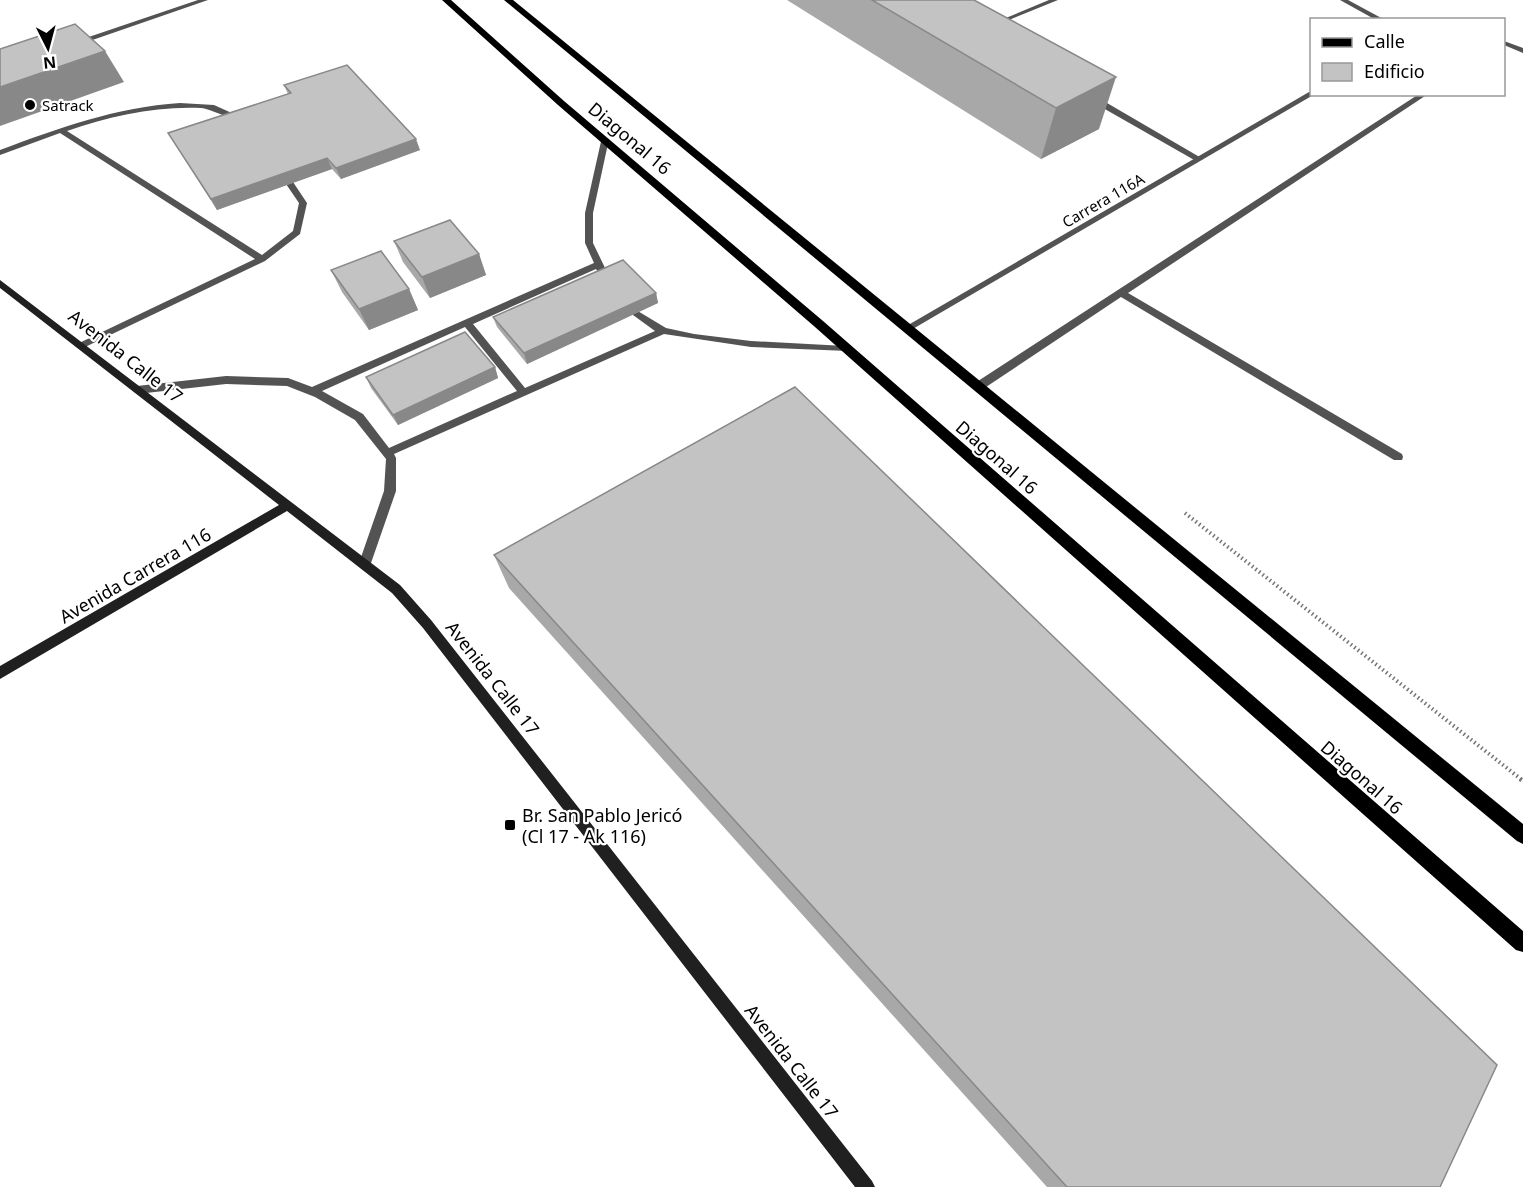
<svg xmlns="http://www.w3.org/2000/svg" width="1523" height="1187" viewBox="0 0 1523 1187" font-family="'Noto Sans',sans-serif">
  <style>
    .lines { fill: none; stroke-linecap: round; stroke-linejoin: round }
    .path-far1 { stroke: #757575; stroke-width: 4; stroke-dasharray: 1.5 3; stroke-linecap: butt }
    .path { stroke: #757575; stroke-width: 4.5; stroke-dasharray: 2 4; stroke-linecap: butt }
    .lane { fill: #535353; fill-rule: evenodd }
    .street { fill: #535353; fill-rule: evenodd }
    .secondary { fill: #202020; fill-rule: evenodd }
    .primary { fill: #000; fill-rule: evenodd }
    .wall { fill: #a8a8a8 }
    .shaded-wall { fill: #888 }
    .building { fill: #c3c3c3; stroke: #888; stroke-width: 1.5 }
    .poi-dot { fill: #000; stroke: #fff; stroke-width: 2 }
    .labels { text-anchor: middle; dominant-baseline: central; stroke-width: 4.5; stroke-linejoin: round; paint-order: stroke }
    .far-poi-label { font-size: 15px; fill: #000; stroke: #fff; text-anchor: start }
    .far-street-label { font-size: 15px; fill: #000; stroke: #fff }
    .street-label { font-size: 18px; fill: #000; stroke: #fff }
    .poi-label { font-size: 18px; fill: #000; stroke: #fff; text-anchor: start }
  </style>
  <rect width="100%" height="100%" fill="#fff"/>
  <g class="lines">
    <path class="path-far1" d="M1185 513 1522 780"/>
    <path class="path" d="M1520 779 1523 781"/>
    <g class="lane">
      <path d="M1049 0H1058L994 26 989 25Z"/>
      <path d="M1340 0H1348L1385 20H1376Z"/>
      <path d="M1504 41 1523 48V53L1504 45Z"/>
      <path d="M1419 94H1428L1128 293 1402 454 1403 457 1402 460H1394L1121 297 983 389H975V383Z"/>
      <path d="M1089 96H1095L1203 159 1196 161 1089 100Z"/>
      <path d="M180 103 214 105 245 119C237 124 213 109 201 108 155 106 111 116 67 131L262 255 293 231 299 203 286 184 293 182 307 203 300 234 265 261 83 348H77V344L255 259 60 133 0 155V150C59 128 117 107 180 103Z"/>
      <path d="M602 137 609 139 593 213V243L607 272 605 274H599L596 269 473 324 525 388 655 331 633 315V311L636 310 666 328 694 334 751 341 845 346 848 347V351L751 347 664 334 394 454 396 458V491L371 563 369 566H361L359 563 384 491 386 459 355 420 315 397 287 386 226 384 137 394 132 390 137 386 226 376 288 378 312 387 594 263 585 243V213ZM465 327 517 391 389 448 363 414 322 391Z"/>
    </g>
    <g class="street">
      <path d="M198 0H208L78 45 71 43Z"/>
      <path d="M1309 92 1315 94 911 330H905L903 328Z"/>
    </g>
    <path class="secondary" d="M0 280 400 585 431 620 872 1181 875 1187H855L423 628 392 593 287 511 0 679V666L279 505 0 288Z"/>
    <g class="primary">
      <path d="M442 0H451L564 101 823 321 1523 931V952L1516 950 815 327 558 105Z"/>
      <path d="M504 0H513L1523 824V844L1517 841Z"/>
    </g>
  </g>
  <g class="wall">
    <path d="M787 0H974L1099 129 1041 159Z"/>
    <path d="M284 85 420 150 341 179 332 169 217 210 175 144 288 94Z"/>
    <path d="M394 241 479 254 486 275 430 298 403 262Z"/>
    <path d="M331 270 409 289 418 310 369 330 342 292Z"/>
    <path d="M656 293 658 303 527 364 497 327 493 317Z"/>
    <path d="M495 367 498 378 398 425 371 388 366 377Z"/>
    <path d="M494 555 1440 1187H1047L509 588Z"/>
  </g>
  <g class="shaded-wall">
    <path d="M105 51 124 82 0 126V87Z"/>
    <path d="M1116 77 1099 129 1041 159 1056 108Z"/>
    <path d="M416 139 420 150 341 179 336 168Z"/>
    <path d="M327 158 332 169 217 210 211 199Z"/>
    <path d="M479 254 486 275 430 298 422 277Z"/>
    <path d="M409 289 418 310 369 330 359 309Z"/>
    <path d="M656 293 658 303 527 364 524 353Z"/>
    <path d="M495 367 498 378 398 425 393 415Z"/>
  </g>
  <g class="building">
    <path d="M872 0H974L1116 77 1056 108Z"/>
    <path d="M75 24 105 51 0 87V49Z"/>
    <path d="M347 65 416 139 336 168 327 158 211 199 168 133 291 93 284 85Z"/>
    <path d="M450 220 479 254 422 277 394 241Z"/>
    <path d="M381 251 409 289 359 309 331 270Z"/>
    <path d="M623 260 656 293 524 353 493 317Z"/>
    <path d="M465 332 495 367 393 415 366 377Z"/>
    <path d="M795 387 1497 1065 1440 1187H1067L494 555Z"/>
  </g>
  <g class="poi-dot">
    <circle cx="30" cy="105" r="6"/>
    <rect x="504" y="819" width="12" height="12" rx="3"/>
  </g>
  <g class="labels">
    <g class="far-poi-label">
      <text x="42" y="105">Satrack</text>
    </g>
    <g class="far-street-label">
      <text transform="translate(1103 200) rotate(-30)">Carrera 116A</text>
    </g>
    <g class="street-label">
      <text transform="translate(630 138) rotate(40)">Diagonal 16</text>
      <text transform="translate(126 356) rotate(38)">Avenida Calle 17</text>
      <text transform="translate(997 457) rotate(41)">Diagonal 16</text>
      <text transform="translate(135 575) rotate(-30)">Avenida Carrera 116</text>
      <text transform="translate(493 678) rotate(52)">Avenida Calle 17</text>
      <text transform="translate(1362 777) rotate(41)">Diagonal 16</text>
      <text transform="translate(792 1061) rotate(52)">Avenida Calle 17</text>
    </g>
    <g class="poi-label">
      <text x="522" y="815">Br. San Pablo Jericó<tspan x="522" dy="21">(Cl 17 - Ak 116)</tspan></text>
    </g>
  </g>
  <rect x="1310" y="18" width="195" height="78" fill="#ffffff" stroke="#999999" stroke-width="1.5"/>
  <rect x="1322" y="38" width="30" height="9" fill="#000000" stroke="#999999" stroke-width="1.5"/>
  <text x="1364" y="48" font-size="18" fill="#000000">Calle</text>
  <rect x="1322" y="63" width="30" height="18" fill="#c3c3c3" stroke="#999999" stroke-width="1.5"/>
  <text x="1364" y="78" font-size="18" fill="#000000">Edificio</text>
  <g transform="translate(48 48) rotate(174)" stroke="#ffffff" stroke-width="4.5" paint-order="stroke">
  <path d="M0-4.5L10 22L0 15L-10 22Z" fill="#000000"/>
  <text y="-9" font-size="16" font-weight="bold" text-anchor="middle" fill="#000000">N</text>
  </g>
</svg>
